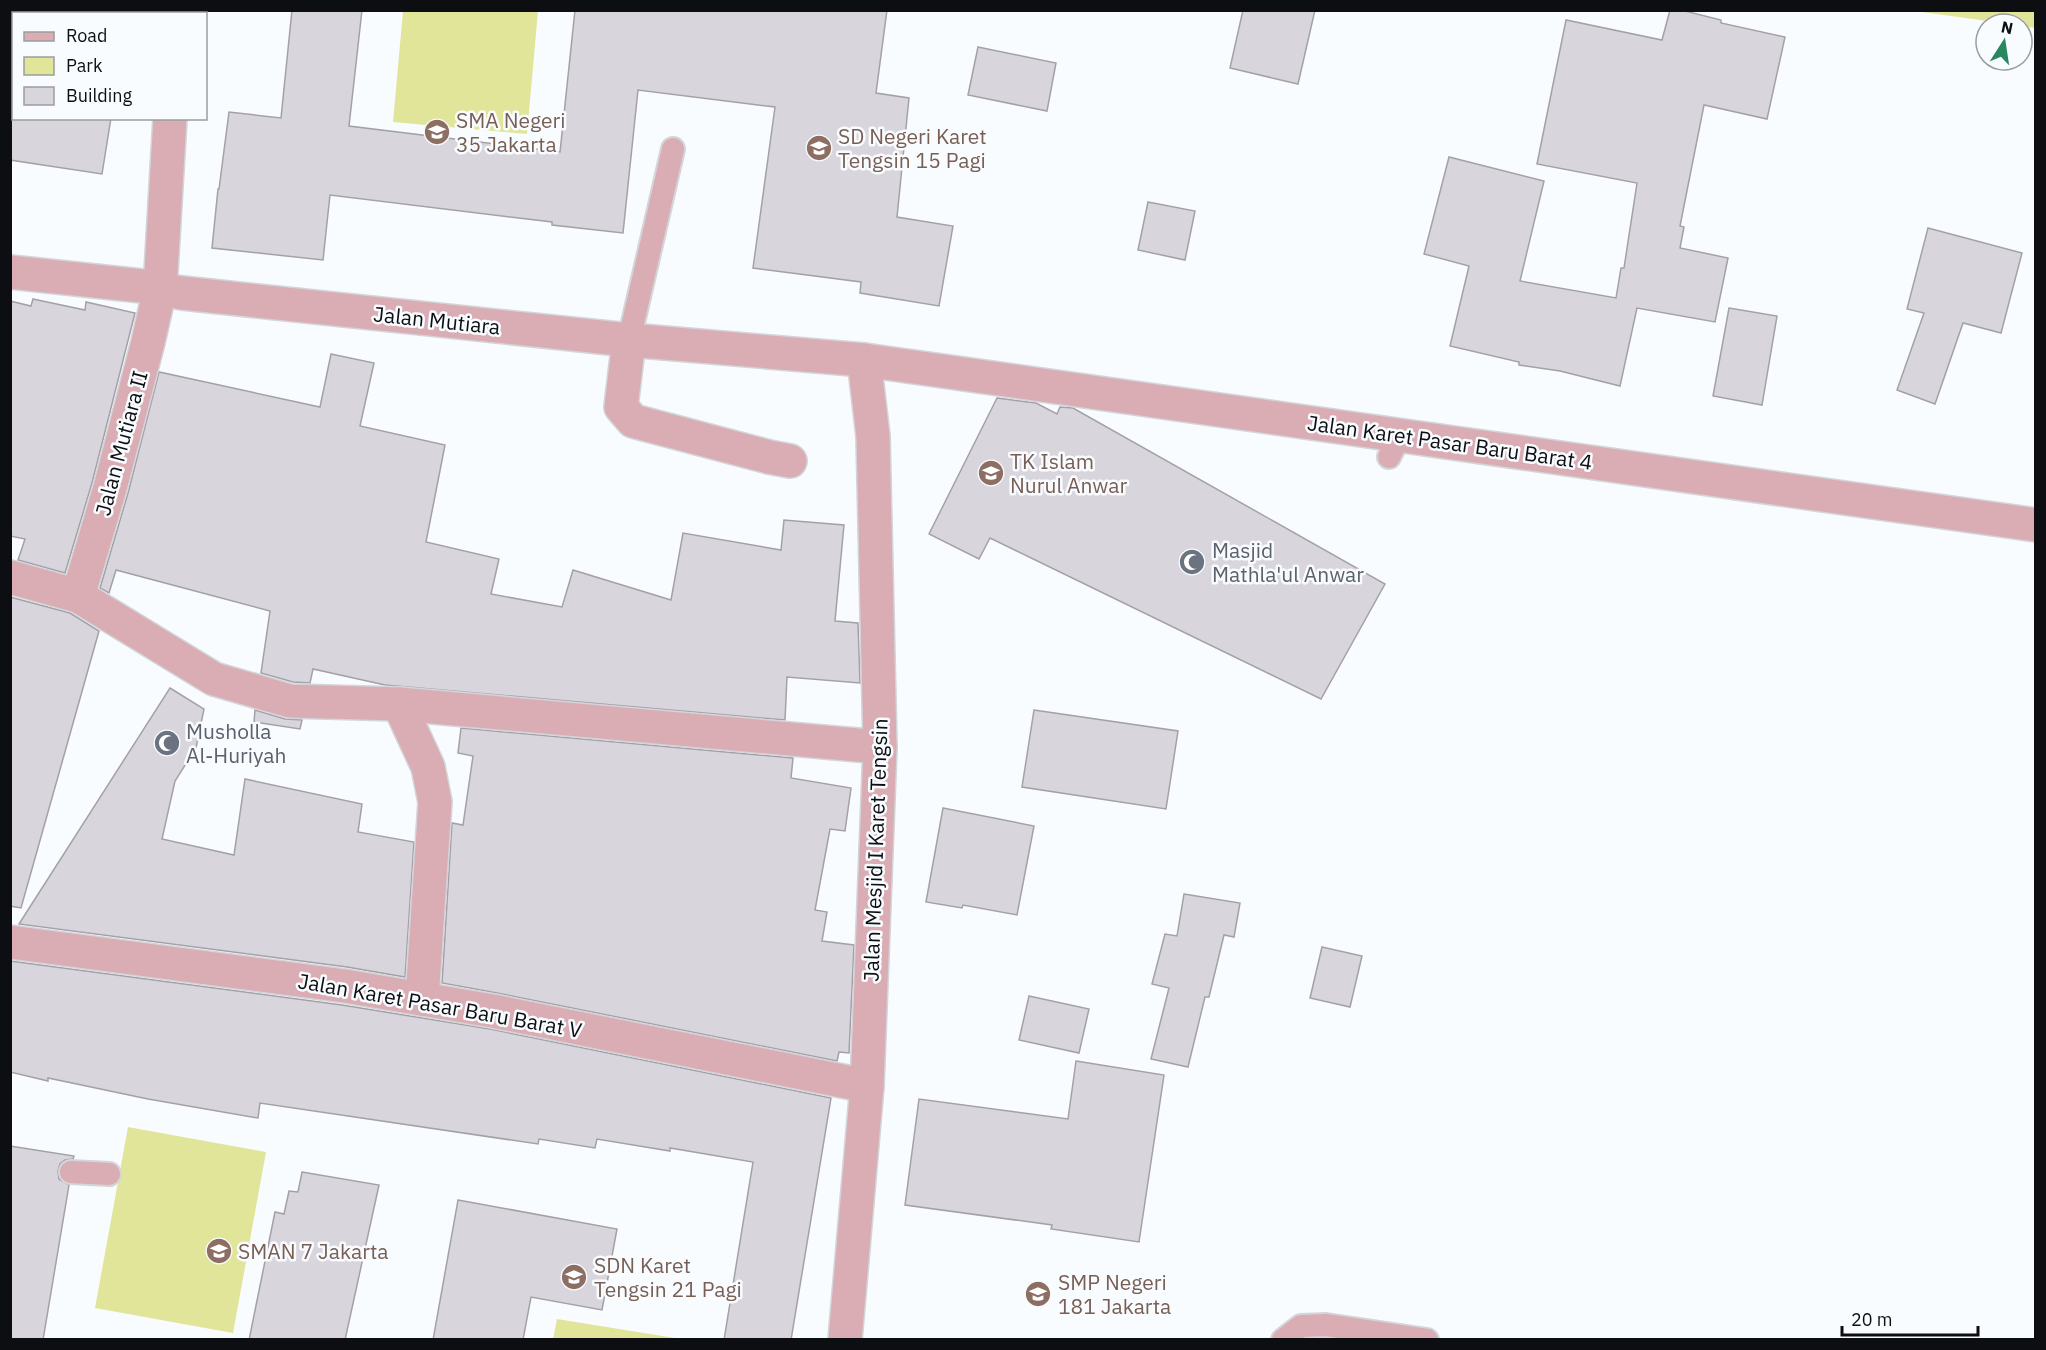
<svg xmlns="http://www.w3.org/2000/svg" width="2046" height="1350" viewBox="0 0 2046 1350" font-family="'IBM Plex Sans',sans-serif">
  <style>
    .green { fill: #e0e599 }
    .building { fill: #d9d5dd; stroke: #a4a0a8; stroke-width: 1.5 }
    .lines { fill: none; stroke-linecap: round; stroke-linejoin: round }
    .lane-casing { stroke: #d3d6d9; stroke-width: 26 }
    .street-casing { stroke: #d3d6d9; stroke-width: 36 }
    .lane { stroke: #d9adb3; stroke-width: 22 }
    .street { stroke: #d9adb3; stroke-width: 33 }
    .labels { text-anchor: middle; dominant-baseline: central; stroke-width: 5; stroke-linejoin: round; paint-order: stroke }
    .education-label { font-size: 21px; fill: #785e54; stroke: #f9fcff; text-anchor: start }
    .street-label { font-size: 21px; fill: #0c0e11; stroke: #f9fcff }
    .worship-label { font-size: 21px; fill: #5b616d; stroke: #f9fcff; text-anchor: start }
  </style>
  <rect width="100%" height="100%" fill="#f9fcff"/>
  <g class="green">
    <path d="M403 11H538L527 134 393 122Z"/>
    <path d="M1915 11H2035V28L2022 26V24H2009Z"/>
    <path d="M128 1127 266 1152 233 1333 95 1308Z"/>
    <path d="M557 1319 681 1339H553Z"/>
  </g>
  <g class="building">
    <path d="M292 10H362L349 126 560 152 575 10H887L876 93 909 98 897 217 953 226 939 306 860 293 861 282 753 268 775 107 638 90 623 233 552 225V222L330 195 323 260 212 248 218 189H219L229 112 281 118Z"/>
    <path d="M1243 10H1315L1298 84 1230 68Z"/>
    <path d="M1670 10H1681L1721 20V23L1785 37 1767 119 1704 105 1680 226 1684 227 1680 248 1728 258 1715 322 1637 308 1620 386 1560 371 1519 365V362L1450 346 1469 266 1424 254 1449 157 1544 181 1520 281 1616 298 1621 268H1624L1637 183 1537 164 1566 20 1662 40Z"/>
    <path d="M978 47 1056 63 1047 111 968 95Z"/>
    <path d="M10 118H111L102 174 10 160Z"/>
    <path d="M1148 202 1195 211 1185 260 1138 250Z"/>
    <path d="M1928 228 2022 253 2001 333 1963 323 1935 404 1897 390 1924 313 1907 309Z"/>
    <path d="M33 299 85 310 86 302 135 313 92 483 65 573 18 560 25 539 10 536V301L31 306Z"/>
    <path d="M1729 308 1777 316 1762 405 1713 396Z"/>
    <path d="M331 354 374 363 360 426 445 445 426 542 499 559 491 594 562 607 573 570 671 600 683 533 781 550 784 520 844 525 835 621 858 623 860 683 787 677 785 720 385 685 313 669 310 683 293 682 261 673 270 611 116 570 109 593 100 588 128 493 159 372 320 407Z"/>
    <path d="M997 398 1036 403 1057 414 1060 407 1073 408 1385 584 1321 699 990 538 979 559 929 534Z"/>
    <path d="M10 597 70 613 99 631 21 908 10 906Z"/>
    <path d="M170 688 204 709 196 748 175 781 162 839 234 855 245 779 362 804 358 832 414 842 405 977 347 967 19 924Z"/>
    <path d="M255 710 285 719 302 720 300 729 254 722Z"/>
    <path d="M1034 710 1178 731 1166 809 1022 787Z"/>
    <path d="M461 728 793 758 791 778 851 788 845 831 830 829 815 910 827 912 822 941 854 945 849 1053 839 1052 837 1061 497 993 442 983 452 823 463 825 473 756 458 753Z"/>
    <path d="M943 808 1034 826 1017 915 963 905 962 908 926 902Z"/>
    <path d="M1184 894 1240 903 1234 937 1224 935 1209 997H1205L1188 1067 1151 1059 1169 988 1152 984 1165 934 1177 936Z"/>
    <path d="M1322 947 1362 956 1350 1007 1310 998Z"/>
    <path d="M10 961 342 1005 490 1029 831 1098 791 1340H724L753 1162 670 1148V1151L597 1139 595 1148 539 1139 538 1144 260 1103 258 1118 148 1099 48 1078V1081L10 1072Z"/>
    <path d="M1029 996 1089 1009 1079 1053 1019 1040Z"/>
    <path d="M1076 1061 1164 1075 1139 1242 1051 1229 1052 1225 905 1205 919 1099 1068 1119Z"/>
    <path d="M10 1146 74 1156 73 1159 65 1160 60 1164 58 1171 59 1179 69 1185 43 1340H10Z"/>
    <path d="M302 1172 379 1185 345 1340H249L275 1212 284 1214 289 1191 298 1192Z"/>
    <path d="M458 1200 617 1229 602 1310 531 1297 523 1340H433Z"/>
  </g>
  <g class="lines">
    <g class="lane-casing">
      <g id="lane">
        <path d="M629 340 673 149"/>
        <path d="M1389 457 1400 435"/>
        <path d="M71 1172 109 1174"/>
        <path d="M1283 1340 1301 1326 1326 1325 1427 1340"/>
      </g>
    </g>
    <g class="street-casing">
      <g id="street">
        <path d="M172 14V10"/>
        <path d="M10 272 142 286 182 293 629 340 864 360 2036 525"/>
        <path d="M629 340 621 407 633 421 769 457 790 461"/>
        <path d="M10 577 78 596 214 679 290 701 399 704 880 747"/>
        <path d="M78 596 110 488 148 342 160 289 170 118"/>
        <path d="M399 704 428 767 435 802 422 999"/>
        <path d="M10 942 345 986 493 1011 867 1086"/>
        <path d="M845 1340 867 1086 880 747 873 436 864 360"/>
      </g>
    </g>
    <use href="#lane" class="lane"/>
    <use href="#street" class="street"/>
  </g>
  <defs>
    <g id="school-disc" transform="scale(1.35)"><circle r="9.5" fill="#8d6e63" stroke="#f9fcff"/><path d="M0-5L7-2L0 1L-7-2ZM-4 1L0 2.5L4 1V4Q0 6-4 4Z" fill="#fff"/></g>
    <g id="mosque-disc" transform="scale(1.35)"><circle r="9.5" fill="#6b7280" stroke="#f9fcff"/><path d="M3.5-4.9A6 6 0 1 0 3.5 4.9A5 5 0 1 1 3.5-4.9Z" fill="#fff"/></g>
  </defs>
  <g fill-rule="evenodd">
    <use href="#school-disc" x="437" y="132"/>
    <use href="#school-disc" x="819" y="148"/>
    <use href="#school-disc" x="991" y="473"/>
    <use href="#mosque-disc" x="1192" y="562"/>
    <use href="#mosque-disc" x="167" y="743"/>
    <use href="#school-disc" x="219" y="1251"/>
    <use href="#school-disc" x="574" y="1277"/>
    <use href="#school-disc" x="1038" y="1294"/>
  </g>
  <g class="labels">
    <g class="education-label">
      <text x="456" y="120">SMA Negeri<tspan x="456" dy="24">35 Jakarta</tspan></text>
      <text x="838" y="136">SD Negeri Karet<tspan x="838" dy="24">Tengsin 15 Pagi</tspan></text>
      <text x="1010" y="461">TK Islam<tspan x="1010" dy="24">Nurul Anwar</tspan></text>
      <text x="238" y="1251">SMAN 7 Jakarta</text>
      <text x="594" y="1265">SDN Karet<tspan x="594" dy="24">Tengsin 21 Pagi</tspan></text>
      <text x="1058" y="1282">SMP Negeri<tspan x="1058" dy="24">181 Jakarta</tspan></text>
    </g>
    <g class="street-label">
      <text transform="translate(437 320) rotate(6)">Jalan Mutiara</text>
      <text transform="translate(1450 442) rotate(8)">Jalan Karet Pasar Baru Barat 4</text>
      <text transform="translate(121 443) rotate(-75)">Jalan Mutiara II</text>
      <text transform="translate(875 850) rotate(-88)">Jalan Mesjid I Karet Tengsin</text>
      <text transform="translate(440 1005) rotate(10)">Jalan Karet Pasar Baru Barat V</text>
    </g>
    <g class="worship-label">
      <text x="1212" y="550">Masjid<tspan x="1212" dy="24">Mathla'ul Anwar</tspan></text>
      <text x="186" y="731">Musholla<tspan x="186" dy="24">Al-Huriyah</tspan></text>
    </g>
  </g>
  <rect width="2046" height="1350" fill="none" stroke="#0c0e11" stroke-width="24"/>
  <rect x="12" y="12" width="195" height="108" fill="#f9fcff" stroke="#9a9da0" stroke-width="1.5"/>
  <rect x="24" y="32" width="30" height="9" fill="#d9adb3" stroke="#9a9da0" stroke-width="1.5"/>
  <text x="66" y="42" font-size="18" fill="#0c0e11">Road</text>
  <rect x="24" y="57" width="30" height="18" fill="#e0e599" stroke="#9a9da0" stroke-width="1.5"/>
  <text x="66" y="72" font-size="18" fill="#0c0e11">Park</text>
  <rect x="24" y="87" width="30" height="18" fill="#d9d5dd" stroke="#9a9da0" stroke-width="1.5"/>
  <text x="66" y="102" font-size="18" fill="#0c0e11">Building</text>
  <g transform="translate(2004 42) rotate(12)"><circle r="28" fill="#f9fcff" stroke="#9a9da0" stroke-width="1.5"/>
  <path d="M0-4.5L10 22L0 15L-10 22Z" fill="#28875f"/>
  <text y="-9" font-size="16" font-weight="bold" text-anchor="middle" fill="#0c0e11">N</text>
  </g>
  <path d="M1842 1326v9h136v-9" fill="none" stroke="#0c0e11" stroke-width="3"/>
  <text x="1851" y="1326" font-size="18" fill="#0c0e11" stroke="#f9fcff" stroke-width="4.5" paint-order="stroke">20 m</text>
</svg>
